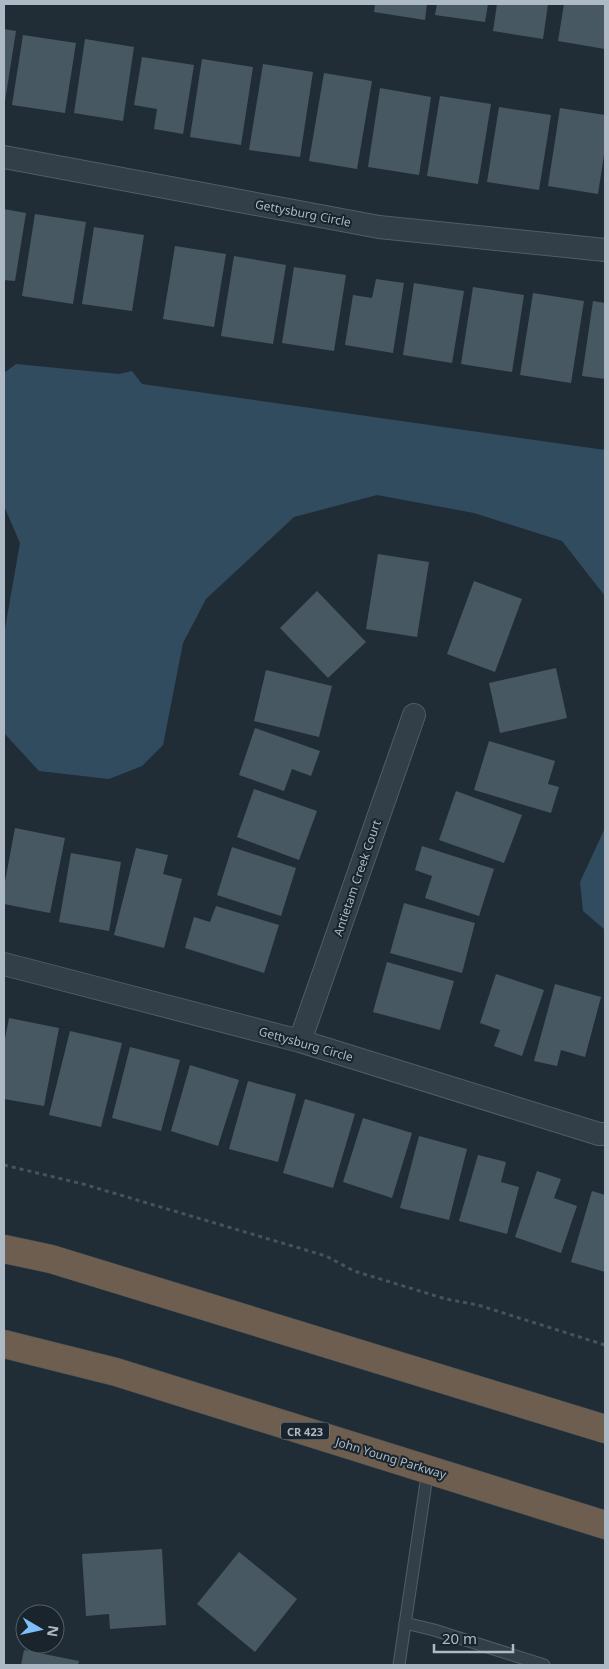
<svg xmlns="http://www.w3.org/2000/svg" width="609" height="1669" viewBox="0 0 609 1669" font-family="'Noto Sans',sans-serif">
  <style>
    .water { fill: #324c5f }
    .building { fill: #475863 }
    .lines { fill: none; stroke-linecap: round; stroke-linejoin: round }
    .lane-casing { stroke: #505d66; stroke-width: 13 }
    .street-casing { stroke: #505d66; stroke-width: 24 }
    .highway-casing { stroke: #3e4a52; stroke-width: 29 }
    .path { stroke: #415756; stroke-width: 3; stroke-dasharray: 4 4; stroke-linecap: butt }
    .lane { stroke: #333f48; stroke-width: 11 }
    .street { stroke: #333f48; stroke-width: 22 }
    .highway { stroke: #6e5e50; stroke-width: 28 }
    .labels { text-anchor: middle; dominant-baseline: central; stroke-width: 4; stroke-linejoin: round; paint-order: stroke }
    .shield { fill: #19242c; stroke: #818d97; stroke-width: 1 }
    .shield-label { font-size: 11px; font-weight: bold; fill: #adbac5 }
    .street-label { font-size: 12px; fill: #adbac5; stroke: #19242c }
  </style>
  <rect width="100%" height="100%" fill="#202d37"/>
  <g class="water">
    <path d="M16 364 119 374 132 371 142 384 605 450V596L562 541 474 513 377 495 294 517 206 599 183 643 163 745 142 766 109 779 39 771 4 733V634L20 543 4 506V373Z"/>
    <path d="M605 828V929H604L583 911 580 882Z"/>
  </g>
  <g class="building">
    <path d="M375 4H427L425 20 374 12Z"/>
    <path d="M437 4H488L485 22 435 15Z"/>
    <path d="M497 4H548L543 39 493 31Z"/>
    <path d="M564 4H605V49L558 41Z"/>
    <path d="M4 29 16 31 5 101H4Z"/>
    <path d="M23 35 76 43 65 113 12 105Z"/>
    <path d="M85 39 134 47 123 121 74 113Z"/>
    <path d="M142 57 194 65 183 134 154 129 157 109 134 105Z"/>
    <path d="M202 59 253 67 241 145 190 137Z"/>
    <path d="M263 64 313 72 300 157 249 150Z"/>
    <path d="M324 73 372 81 357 169 309 161Z"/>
    <path d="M380 88 431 97 419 175 368 167Z"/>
    <path d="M440 96 491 104 478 184 427 176Z"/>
    <path d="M499 107 551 115 539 190 487 182Z"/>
    <path d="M560 108 605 115V148L598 194 548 186Z"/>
    <path d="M4 209 26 213 15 281 4 280Z"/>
    <path d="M35 214 86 222 73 304 22 296Z"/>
    <path d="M94 227 144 235 132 311 82 304Z"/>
    <path d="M175 246 226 254 214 327 163 319Z"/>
    <path d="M234 256 286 265 273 344 221 336Z"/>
    <path d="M294 267 346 275 334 351 282 343Z"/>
    <path d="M376 279 404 283 393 353 345 345 353 295 372 298Z"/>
    <path d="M414 283 464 291 452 363 403 355Z"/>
    <path d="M473 287 524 295 512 372 461 364Z"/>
    <path d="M533 293 584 301 571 383 520 375Z"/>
    <path d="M593 301 605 303V379L582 376Z"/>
    <path d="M378 554 429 562 417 637 366 629Z"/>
    <path d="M474 581 522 599 495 672 447 654Z"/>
    <path d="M317 591 366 642 328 678 280 628Z"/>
    <path d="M556 668 567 718 500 733 489 683Z"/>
    <path d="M266 670 332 686 319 737 254 721Z"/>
    <path d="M255 728 320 751 311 776 292 769 284 791 239 775Z"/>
    <path d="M489 741 555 761 548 784 559 787 551 813 474 790Z"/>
    <path d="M254 789 317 811 299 860 237 837Z"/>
    <path d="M456 791 522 815 504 863 439 840Z"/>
    <path d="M15 828 65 838 50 913 4 904V887Z"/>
    <path d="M422 846 494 869 479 916 425 898 432 876 415 870Z"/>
    <path d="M232 847 296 868 281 916 217 895Z"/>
    <path d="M136 848 168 855 163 874 182 879 164 948 114 935Z"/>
    <path d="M71 853 121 862 109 931 59 922Z"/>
    <path d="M404 903 475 923 462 973 390 953Z"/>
    <path d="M216 906 279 925 264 973 185 948 194 917 210 922Z"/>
    <path d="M387 962 454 981 440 1030 373 1012Z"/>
    <path d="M496 974 544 990 522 1056 494 1046 500 1030 480 1023Z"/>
    <path d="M555 984 601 997 585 1057 561 1050 557 1066 534 1061Z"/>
    <path d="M9 1018 59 1028 44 1106 4 1099V1044Z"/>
    <path d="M70 1031 122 1043 101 1127 49 1115Z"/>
    <path d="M130 1047 180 1060 161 1131 112 1118Z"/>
    <path d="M190 1065 239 1080 218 1146 171 1131Z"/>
    <path d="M248 1081 296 1094 278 1162 229 1149Z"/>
    <path d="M305 1099 355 1114 333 1188 283 1173Z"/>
    <path d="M363 1118 412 1133 392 1198 343 1182Z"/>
    <path d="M419 1136 467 1149 449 1220 400 1208Z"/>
    <path d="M478 1155 506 1162 501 1182 519 1187 507 1234 459 1221Z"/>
    <path d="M537 1171 561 1179 554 1198 577 1206 561 1253 515 1237Z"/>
    <path d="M592 1191 605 1195V1272L571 1262Z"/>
    <path d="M162 1549 166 1625 110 1629 109 1614 86 1616 82 1554Z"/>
    <path d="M239 1552 297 1599 255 1652 197 1604Z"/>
    <path d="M24 1650 79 1661 78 1665H21Z"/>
  </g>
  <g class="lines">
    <g class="lane-casing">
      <g id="lane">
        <path d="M405 1623 434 1630 544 1665"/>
        <path d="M399 1665 428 1469"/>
      </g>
    </g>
    <g class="street-casing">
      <g id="street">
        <path d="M4 157 379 227 605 250"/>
        <path d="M4 964 300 1041 599 1134H605"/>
        <path d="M300 1041 414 715"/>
      </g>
    </g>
    <g class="highway-casing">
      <g id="highway">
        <path d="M4 1249 51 1259 605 1429"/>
        <path d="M4 1344 116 1372 605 1525"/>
      </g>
    </g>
    <path class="path" d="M4 1165 83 1184 326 1256 354 1271 446 1299 478 1305 605 1345"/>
    <use href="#lane" class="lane"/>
    <use href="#street" class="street"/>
    <use href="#highway" class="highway"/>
  </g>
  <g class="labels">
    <rect class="shield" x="281" y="1422.5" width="48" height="17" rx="4"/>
    <g class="shield-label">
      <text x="305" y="1431">CR 423</text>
    </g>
    <g class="street-label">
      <text transform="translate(303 213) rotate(11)">Gettysburg Circle</text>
      <text transform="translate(357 878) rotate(-71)">Antietam Creek Court</text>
      <text transform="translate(306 1044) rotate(16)">Gettysburg Circle</text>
      <text transform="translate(391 1458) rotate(17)">John Young Parkway</text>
    </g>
  </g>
  <rect width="609" height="1669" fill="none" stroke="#adbac5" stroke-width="10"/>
  <g transform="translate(40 1629) rotate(99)"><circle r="24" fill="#19242c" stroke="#546069"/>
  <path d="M0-4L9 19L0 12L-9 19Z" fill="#7ebff9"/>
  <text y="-8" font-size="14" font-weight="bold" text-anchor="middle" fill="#adbac5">N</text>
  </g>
  <path d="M434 1644v8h79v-8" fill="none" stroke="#adbac5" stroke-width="2.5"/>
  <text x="442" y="1644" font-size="15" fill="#adbac5" stroke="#19242c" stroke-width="4" paint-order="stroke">20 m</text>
</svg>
